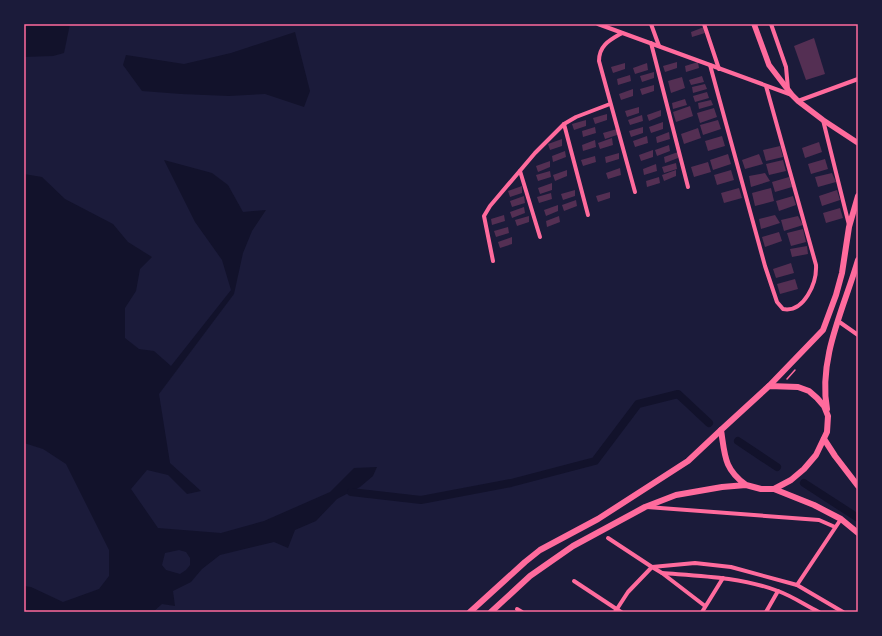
<svg xmlns="http://www.w3.org/2000/svg" width="882" height="636" viewBox="0 0 882 636" font-family="Jost,sans-serif">
  <style>
    .water { fill: #12122b; fill-rule: evenodd }
    .lines { fill: none; stroke-linecap: round; stroke-linejoin: round }
    .canal { stroke: #12122b; stroke-width: 8 }
    .building { fill: #542f53 }
    .path { stroke: #ff6b9d; stroke-width: 1.5 }
    .minor { stroke: #ff6b9d; stroke-width: 4 }
    .tertiary { stroke: #ff6b9d; stroke-width: 5.5 }
    .secondary { stroke: #ff6b9d; stroke-width: 6 }
    .neatline { fill: none; stroke: #ff6b9d; stroke-width: 1.5 }
  </style>
  <rect width="100%" height="100%" fill="#1b1b3a"/>
  <g class="water">
    <path d="M24 24H70L64 53 53 56 24 57Z"/>
    <path d="M295 32 310 91 304 107 265 94 229 96 181 94 142 91 123 65 126 55 184 64 231 53Z"/>
    <path d="M164 160 212 173 228 185 243 212 266 210 252 231 243 253 234 294 159 394 170 463 201 491 187 494 168 475 147 470 131 489 158 528 221 533 264 521 330 492 354 468 377 467 373 476 360 487 337 499 316 521 295 530 288 548 274 542 220 555 202 569 191 582 173 591 175 606 162 604 153 612H24V586L31 587 63 602 99 589 109 576V550L66 464 43 449 24 443V174L42 177 65 199 113 224 128 242 152 257 140 269 136 291 125 308V338L139 349 154 351 171 366 231 290 222 260 195 222ZM179 550 186 552 190 558V565L186 570 180 574 166 570 162 565 165 553Z"/>
  </g>
  <g class="lines">
    <g class="canal">
      <path d="M738 441 777 467"/>
      <path d="M804 483 858 518"/>
      <path d="M351 492 421 500 511 483 595 461 638 404 678 394 709 423"/>
    </g>
  </g>
  <g class="building">
    <path d="M704 27 705 33 692 37 691 32Z"/>
    <path d="M814 38 825 74 806 80 794 46Z"/>
    <path d="M677 62V68L665 72 663 66Z"/>
    <path d="M698 62 699 68 686 72 685 66Z"/>
    <path d="M625 63V69L613 73 611 67Z"/>
    <path d="M647 63 648 70 635 74 633 68Z"/>
    <path d="M654 72V78L642 82 640 76Z"/>
    <path d="M630 75 631 81 618 85 617 79Z"/>
    <path d="M702 76 704 82 691 85 689 80Z"/>
    <path d="M682 77 685 88 671 93 668 81Z"/>
    <path d="M705 84 707 89 693 93 692 87Z"/>
    <path d="M654 85V91L642 95 640 89Z"/>
    <path d="M633 89V96L621 100 619 94Z"/>
    <path d="M707 92 709 98 695 102 693 96Z"/>
    <path d="M685 99 687 105 673 109 672 103Z"/>
    <path d="M711 100 713 105 699 109 698 103Z"/>
    <path d="M690 106 693 116 676 122 673 112Z"/>
    <path d="M639 107V113L627 117 625 111Z"/>
    <path d="M714 108 717 117 700 123 697 113Z"/>
    <path d="M661 110V116L649 121 647 115Z"/>
    <path d="M607 114V120L595 124 593 118Z"/>
    <path d="M642 115 643 121 630 125 628 120Z"/>
    <path d="M586 120V126L574 130 572 124Z"/>
    <path d="M718 120 721 129 703 135 700 125Z"/>
    <path d="M663 122V129L651 133 649 127Z"/>
    <path d="M595 127 596 133 583 137 582 131Z"/>
    <path d="M643 127V133L631 137 629 131Z"/>
    <path d="M698 128 701 138 684 144 681 134Z"/>
    <path d="M617 129V135L605 139 603 133Z"/>
    <path d="M669 132 670 139 657 143 656 137Z"/>
    <path d="M647 136 648 143 635 147 633 141Z"/>
    <path d="M722 136 725 146 708 151 705 141Z"/>
    <path d="M612 138 613 145 600 149 598 143Z"/>
    <path d="M562 139V146L550 150 548 144Z"/>
    <path d="M595 140 596 147 583 151 582 145Z"/>
    <path d="M819 142 822 152 805 158 802 148Z"/>
    <path d="M669 145 670 151 657 156 655 150Z"/>
    <path d="M780 146 783 157 766 161 763 150Z"/>
    <path d="M653 150V157L641 161 639 155Z"/>
    <path d="M565 151 566 157 553 162 552 156Z"/>
    <path d="M678 152V158L665 163 664 157Z"/>
    <path d="M619 153V159L606 163 605 157Z"/>
    <path d="M728 154 731 164 713 170 710 160Z"/>
    <path d="M759 154 763 164 745 169 742 160Z"/>
    <path d="M595 156 596 162 583 166 581 160Z"/>
    <path d="M825 159 828 169 811 174 808 164Z"/>
    <path d="M783 160 786 171 769 175 766 164Z"/>
    <path d="M550 161V167L538 172 536 166Z"/>
    <path d="M708 162 711 172 694 177 691 167Z"/>
    <path d="M676 163 677 169 664 173 662 167Z"/>
    <path d="M656 164 657 171 644 175 643 169Z"/>
    <path d="M620 168 621 175 608 179 606 173Z"/>
    <path d="M567 170V176L555 181 553 175Z"/>
    <path d="M676 170V176L664 181 662 175Z"/>
    <path d="M731 170 734 180 717 185 714 175Z"/>
    <path d="M550 171 551 177 538 181 536 175Z"/>
    <path d="M765 173 770 181 751 187 749 176Z"/>
    <path d="M832 173 836 182 818 187 815 177Z"/>
    <path d="M659 177 660 183 647 187 646 181Z"/>
    <path d="M789 177 792 187 775 192 772 182Z"/>
    <path d="M552 183V190L540 194 538 188Z"/>
    <path d="M522 186V193L510 197 508 191Z"/>
    <path d="M739 188 742 198 724 203 721 193Z"/>
    <path d="M771 188 774 201 755 206 752 193Z"/>
    <path d="M575 190V196L563 200 561 194Z"/>
    <path d="M837 190 840 200 822 206 819 196Z"/>
    <path d="M610 192V198L598 202 596 196Z"/>
    <path d="M551 193 552 199 539 203 537 197Z"/>
    <path d="M524 196 525 203 512 207 510 201Z"/>
    <path d="M793 196 796 205 779 211 776 201Z"/>
    <path d="M576 200 577 206 564 211 562 205Z"/>
    <path d="M558 205V211L546 216 544 210Z"/>
    <path d="M524 207 525 213 512 218 510 212Z"/>
    <path d="M840 208 843 218 826 223 823 213Z"/>
    <path d="M504 215 505 221 492 225 491 219Z"/>
    <path d="M775 215 780 223 761 229 759 219Z"/>
    <path d="M529 216V222L517 226 515 220Z"/>
    <path d="M559 216 560 222 547 227 546 221Z"/>
    <path d="M798 216 803 225 784 231 781 220Z"/>
    <path d="M508 227 509 233 496 237 494 231Z"/>
    <path d="M803 229 806 242 791 246 787 233Z"/>
    <path d="M779 232 782 241 765 247 762 237Z"/>
    <path d="M512 237V244L500 248 498 242Z"/>
    <path d="M807 246 808 254 792 257 790 249Z"/>
    <path d="M791 263 794 273 776 278 773 269Z"/>
    <path d="M795 279 798 289 780 294 777 284Z"/>
  </g>
  <g class="lines">
    <path class="path" d="M787 379 795 370"/>
    <g class="minor">
      <path d="M598 24 792 95"/>
      <path d="M651 24 659 46"/>
      <path d="M704 24 719 69"/>
      <path d="M771 24 786 67 788 89"/>
      <path d="M622 33C610 40 599 45 599 61L635 192"/>
      <path d="M651 43 688 187"/>
      <path d="M710 65 765 266 777 302 783 309C804 313 817 283 816 265L766 86"/>
      <path d="M798 101 858 79"/>
      <path d="M823 120 849 225"/>
      <path d="M564 124 588 215"/>
      <path d="M520 171 540 237"/>
      <path d="M493 261 484 216 490 206 535 153 564 124 576 117 610 104"/>
      <path d="M838 321 858 335"/>
      <path d="M647 507 819 520 835 527"/>
      <path d="M608 538 652 567 662 573 705 606"/>
      <path d="M662 573C701 576 741 577 778 591 792 596 805 605 819 612"/>
      <path d="M574 581 621 612"/>
      <path d="M797 585 841 519"/>
      <path d="M517 609 522 612"/>
      <path d="M615 612 628 592 652 567 695 563 731 567 797 585 843 612"/>
      <path d="M702 612 723 578"/>
      <path d="M766 612 778 591"/>
    </g>
    <path class="tertiary" d="M754 24 769 65 792 95 798 101 823 120 858 143"/>
    <g class="secondary">
      <path d="M769 386 823 330 836 295 842 273 849 227 858 196"/>
      <path d="M827 409C818 358 844 308 858 260"/>
      <path d="M824 439 835 456 858 486"/>
      <path d="M774 489 814 505 841 519 858 533"/>
      <path d="M470 612 525 562 540 550 598 519 688 461 721 430"/>
      <path d="M491 612 530 576 573 546 645 507 676 495 722 487 746 485 761 489H774L791 480 804 469 816 455 827 432 828 416 824 406 817 398 809 391 798 387 769 386 721 430C725 456 724 469 746 485"/>
    </g>
  </g>
  <rect width="882" height="636" fill="none" stroke="#1b1b3a" stroke-width="50"/>
  <rect x="25" y="25" width="832" height="586" class="neatline"/>
</svg>
